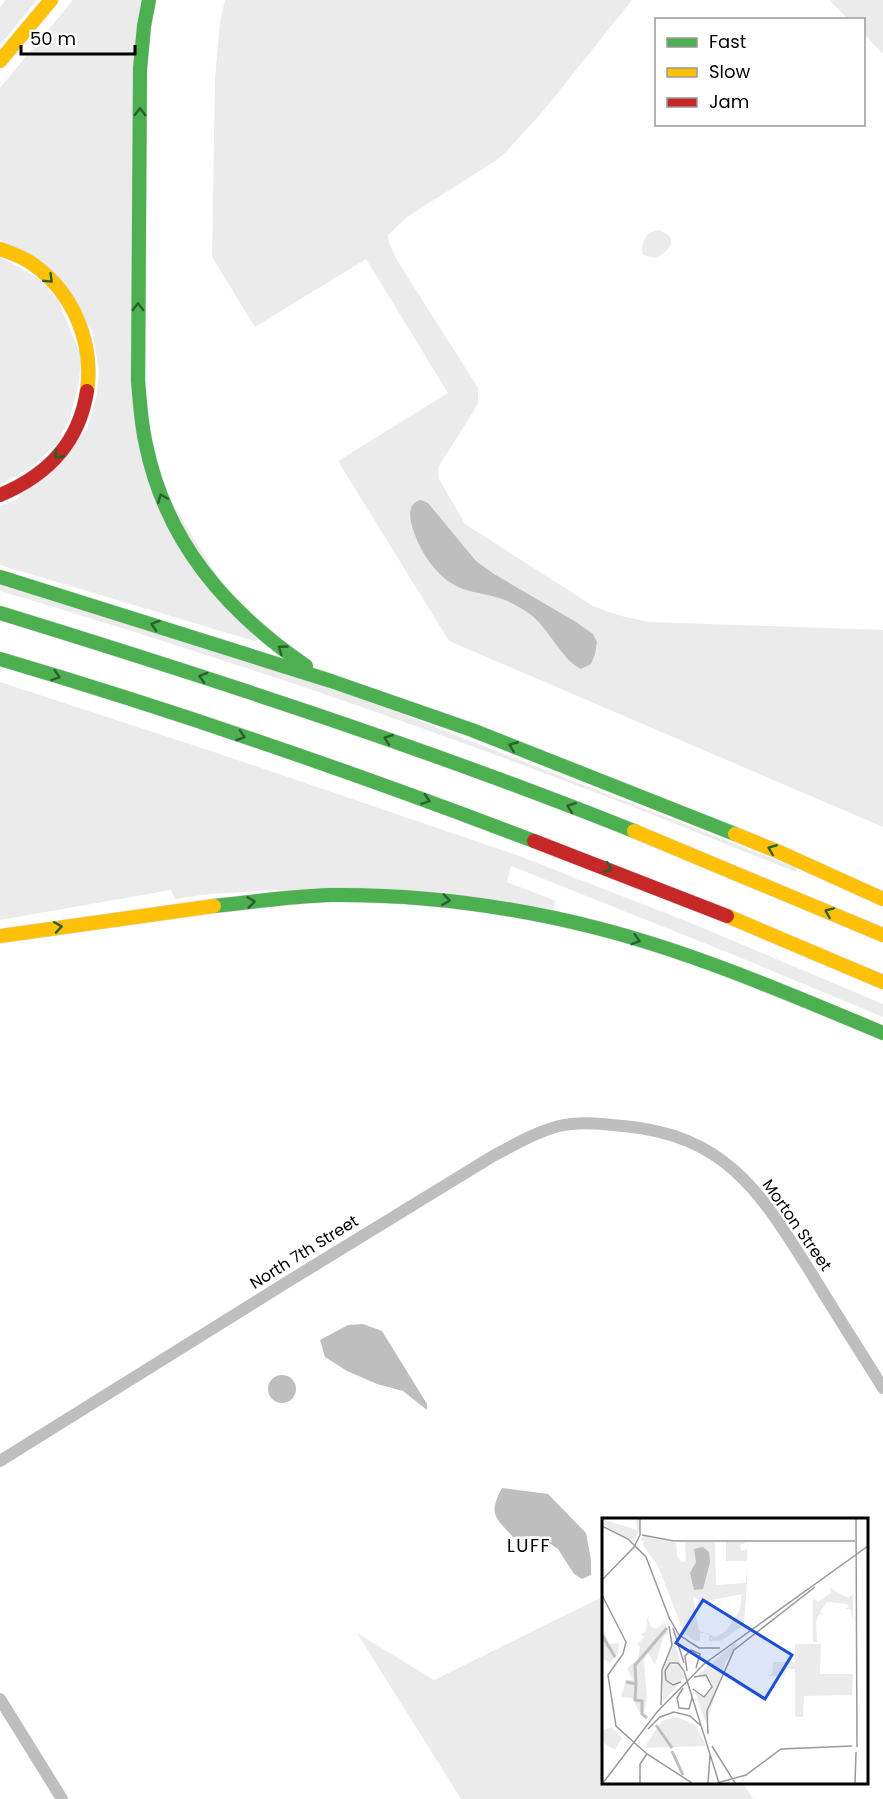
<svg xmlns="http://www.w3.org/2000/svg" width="883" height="1799" viewBox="0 0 883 1799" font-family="Poppins,sans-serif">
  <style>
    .green { fill: #ebebeb }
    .water { fill: #bebebe }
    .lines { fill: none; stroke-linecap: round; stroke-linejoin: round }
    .fast-casing { stroke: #dbdbdb; stroke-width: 15 }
    .slow-casing { stroke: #dbdbdb; stroke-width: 15 }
    .jam-casing { stroke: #dbdbdb; stroke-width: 15 }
    .street { stroke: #bebebe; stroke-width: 12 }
    .fast { stroke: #4caf50; stroke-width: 14 }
    .slow { stroke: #ffc107; stroke-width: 14 }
    .jam { stroke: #c62828; stroke-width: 14 }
    .oneway { stroke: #2a602c }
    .labels { text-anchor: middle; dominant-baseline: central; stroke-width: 5; stroke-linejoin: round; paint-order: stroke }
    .street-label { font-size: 16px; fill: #000; stroke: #fff }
    .neighbourhood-label { font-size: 18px; letter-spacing: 1.5px; fill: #000; stroke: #fff }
    .inset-river { fill: none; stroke: #bebebe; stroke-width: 3 }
    .inset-road { fill: none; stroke: #999; stroke-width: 1.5 }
    .view { fill: #1d4ed8; fill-opacity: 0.15; stroke: #1d4ed8; stroke-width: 3 }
    .inset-edge { fill: none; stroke: #000; stroke-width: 3 }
  </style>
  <rect width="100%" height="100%" fill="#fff"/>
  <g class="green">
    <path d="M6 0H37L0 45V7Z"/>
    <path d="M73 0H144L147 463 258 642 0 565V506L16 500 87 429 97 395 99 371 92 330 0 239V88Z"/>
    <path d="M225 0H632L544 110 505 153 495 161 407 217 388 235 389 243 397 260 478 388V403L475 409 439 466 438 472 439 479 465 524 593 606C612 614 631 619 651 622L883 630V827L449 641 338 461 448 393 366 259 255 327 212 257 215 79 220 22Z"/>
    <path d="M829 0H883V54L864 34V20L848 19Z"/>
    <path d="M658 230C680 237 671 250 656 258L643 255C640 243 645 232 658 230Z"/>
    <path d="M0 257 38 278 58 300 81 356 79 383 70 417 58 442 33 466 0 485Z"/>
    <path d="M0 583 366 700 797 868 796 872C724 844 653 814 581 787 390 714 196 649 0 591Z"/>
    <path d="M0 682 214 752 514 854 691 923 883 1004V1017L734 955 511 866 507 882 556 901 553 909 276 890 209 894 175 899 171 890 0 920Z"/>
    <path d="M604 1596V1782L743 1783 753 1799H461L357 1633 434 1680Z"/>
  </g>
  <g class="water">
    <path d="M421 500 428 503 476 561 494 574 576 622 593 634 597 642 595 654 591 664 581 669C563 661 549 629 531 615 522 608 509 601 499 598 487 594 474 593 463 589 437 580 417 548 411 522 409 512 410 502 421 500Z"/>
    <path d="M363 1324 382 1331 427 1404V1410L403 1391 377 1384 347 1371 325 1357 320 1340 348 1325Z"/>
    <circle cx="282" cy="1389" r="14"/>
    <path d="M502 1488 548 1494 586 1533 591 1560V1575L582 1579 574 1574 558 1549 539 1536 513 1537C495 1517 488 1514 502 1488Z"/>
  </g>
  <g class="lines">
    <g class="fast-casing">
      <g id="fast">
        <path d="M149 0 144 26 140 69 138 381C140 402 141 424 146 445 166 542 226 611 306 666"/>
        <path d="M0 577 331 681 472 730 735 834"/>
        <path d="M0 613C214 679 426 748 634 831"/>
        <path d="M0 659C180 712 358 774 534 841"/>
        <path d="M214 906C253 902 292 896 331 895 421 894 510 906 597 928 695 953 789 994 883 1033"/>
      </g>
    </g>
    <g class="slow-casing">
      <g id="slow">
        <path d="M0 61 51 0"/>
        <path d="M0 249C11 253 24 257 34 265 73 293 94 342 87 391"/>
        <path d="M634 831 883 935"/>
        <path d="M735 834 779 852 883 899"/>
        <path d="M727 916 883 982"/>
        <path d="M0 936 214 906"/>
      </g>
    </g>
    <g class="jam-casing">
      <g id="jam">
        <path d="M0 495C48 475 79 443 87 391"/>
        <path d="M534 841 727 916"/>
      </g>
    </g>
    <g class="street">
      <path d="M0 1461 284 1284 493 1156C514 1145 536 1132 559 1126 580 1121 602 1124 623 1126 728 1135 762 1195 813 1276 836 1314 860 1351 883 1388"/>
      <path d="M0 1699 62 1799"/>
    </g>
    <use href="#fast" class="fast"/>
    <use href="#slow" class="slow"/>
    <use href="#jam" class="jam"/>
  </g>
  <defs><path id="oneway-chevron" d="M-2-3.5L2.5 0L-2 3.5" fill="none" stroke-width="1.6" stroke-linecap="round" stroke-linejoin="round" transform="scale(1.5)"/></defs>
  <g class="oneway">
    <use href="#oneway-chevron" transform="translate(140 112) rotate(-90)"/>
    <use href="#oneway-chevron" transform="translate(49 279) rotate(44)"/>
    <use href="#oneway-chevron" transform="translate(138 307) rotate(-90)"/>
    <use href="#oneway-chevron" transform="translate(58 455) rotate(130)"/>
    <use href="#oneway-chevron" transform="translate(162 498) rotate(-112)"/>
    <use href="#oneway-chevron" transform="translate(155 625) rotate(-162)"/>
    <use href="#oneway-chevron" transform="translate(282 649) rotate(-144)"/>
    <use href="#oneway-chevron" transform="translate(56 676) rotate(17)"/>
    <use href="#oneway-chevron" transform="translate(203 677) rotate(-162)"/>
    <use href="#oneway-chevron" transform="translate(241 736) rotate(18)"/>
    <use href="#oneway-chevron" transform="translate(388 739) rotate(-160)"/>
    <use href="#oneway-chevron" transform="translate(513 746) rotate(-158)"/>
    <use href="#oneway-chevron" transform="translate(426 800) rotate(19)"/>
    <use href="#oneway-chevron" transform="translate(571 807) rotate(-159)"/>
    <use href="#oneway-chevron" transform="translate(772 849) rotate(-158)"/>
    <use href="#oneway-chevron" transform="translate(608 868) rotate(21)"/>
    <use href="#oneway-chevron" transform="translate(446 900) rotate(7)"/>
    <use href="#oneway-chevron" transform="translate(251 902) rotate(-7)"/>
    <use href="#oneway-chevron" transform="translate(829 912) rotate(-157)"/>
    <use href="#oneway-chevron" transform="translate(58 927) rotate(-9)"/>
    <use href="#oneway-chevron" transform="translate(636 940) rotate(17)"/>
  </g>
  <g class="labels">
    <g class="street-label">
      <text transform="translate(797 1225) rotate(55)">Morton Street</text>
      <text transform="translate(304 1252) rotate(-32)">North 7th Street</text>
    </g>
    <g class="neighbourhood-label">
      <text x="529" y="1545">LUFF</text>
    </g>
  </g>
  <g transform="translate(602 1518)">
    <rect width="266" height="266" fill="#fff"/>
    <path d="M34 0H37L38 10 32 24 0 6V1L35 12ZM41 18 74 25 75 38 80 44H84L83 24H113L114 67 144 65 145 45V64L142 107 119 123H107V115H98V123H93L82 115 56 48 40 26 43 23H39ZM140 76 137 94 124 113 114 119 97 113 91 78 99 84ZM124 24H145L138 27 139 33 145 31V43H124ZM228 70 246 80 251 76V102L248 91H243L247 89 245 86 225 84 218 94 222 97 217 96 214 104 215 124H211V81L216 84 229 75ZM50 96 46 101 49 109 54 111 63 104 66 116 59 119 66 118 61 120 53 147 46 135 42 142 45 182 42 193 37 194 30 180 19 179 24 162H31L25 150 36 142 38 129 35 126 43 119 39 116 44 114 45 100ZM0 109 7 126 17 125 16 137 8 145 0 140ZM71 122 80 149 69 144 63 160 76 167 61 184 60 157ZM132 126H136L123 145 104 206 93 174 103 179 110 170 109 162 96 157ZM193 126H219L218 156H251L250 177 202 178 201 199H193V151H183V158H165L170 156 171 144H193ZM67 146 77 147 83 160 74 166 64 161ZM74 199 94 207 104 228 42 230 60 203ZM10 209 20 220 13 232 0 224V213Z" fill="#ebebeb" fill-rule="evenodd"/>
    <path d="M101 29 107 34 108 44 101 71 92 72 88 55 94 44 92 31Z" fill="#bebebe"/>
    <path class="inset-river" d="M0 117 13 139M24 164 34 166 33 182 40 183V196L45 200M34 166 33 147 65 110M54 207 70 230M70 233 81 257"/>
    <path class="inset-road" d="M254 0 255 229M0 8 26 21 44 39 68 102M40 17 72 23H253M0 62 32 29 38 17V0M0 77 24 124 21 136 6 157 14 208 45 236 90 265M68 101 77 117 97 130H118M71 110 82 145M85 153 83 138 89 132 98 136 94 150M79 164 71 167 64 162 63 153 68 145H76L82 153 117 265M81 170 75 180 77 190 87 191 90 180M91 171 102 179 110 169 104 157 92 159M59 187 60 152 70 127 67 108M46 211 58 199 72 194 88 198 98 207M106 216 105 193 132 132 213 69M110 228 133 265M1 265 55 194 102 146 266 28M38 265V246L45 236M106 265 108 237M115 265 144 257 179 231 250 228M253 265 254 234"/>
    <path class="view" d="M101 82 190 137 163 181 74 125Z"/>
    <rect width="266" height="266" class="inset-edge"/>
  </g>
  <rect x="655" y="18" width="210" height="108" fill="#ffffff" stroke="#999999" stroke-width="1.5"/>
  <rect x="667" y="38" width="30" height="9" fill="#4caf50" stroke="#999999" stroke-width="1.5"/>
  <text x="709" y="48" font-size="18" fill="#000000">Fast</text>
  <rect x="667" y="68" width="30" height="9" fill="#ffc107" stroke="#999999" stroke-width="1.5"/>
  <text x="709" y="78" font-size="18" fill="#000000">Slow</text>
  <rect x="667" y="98" width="30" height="9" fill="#c62828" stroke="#999999" stroke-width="1.5"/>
  <text x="709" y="108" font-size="18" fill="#000000">Jam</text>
  <path d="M21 45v9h114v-9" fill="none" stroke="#000000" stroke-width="3"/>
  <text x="30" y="45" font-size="18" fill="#000000" stroke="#ffffff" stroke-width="4.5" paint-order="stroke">50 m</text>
</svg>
